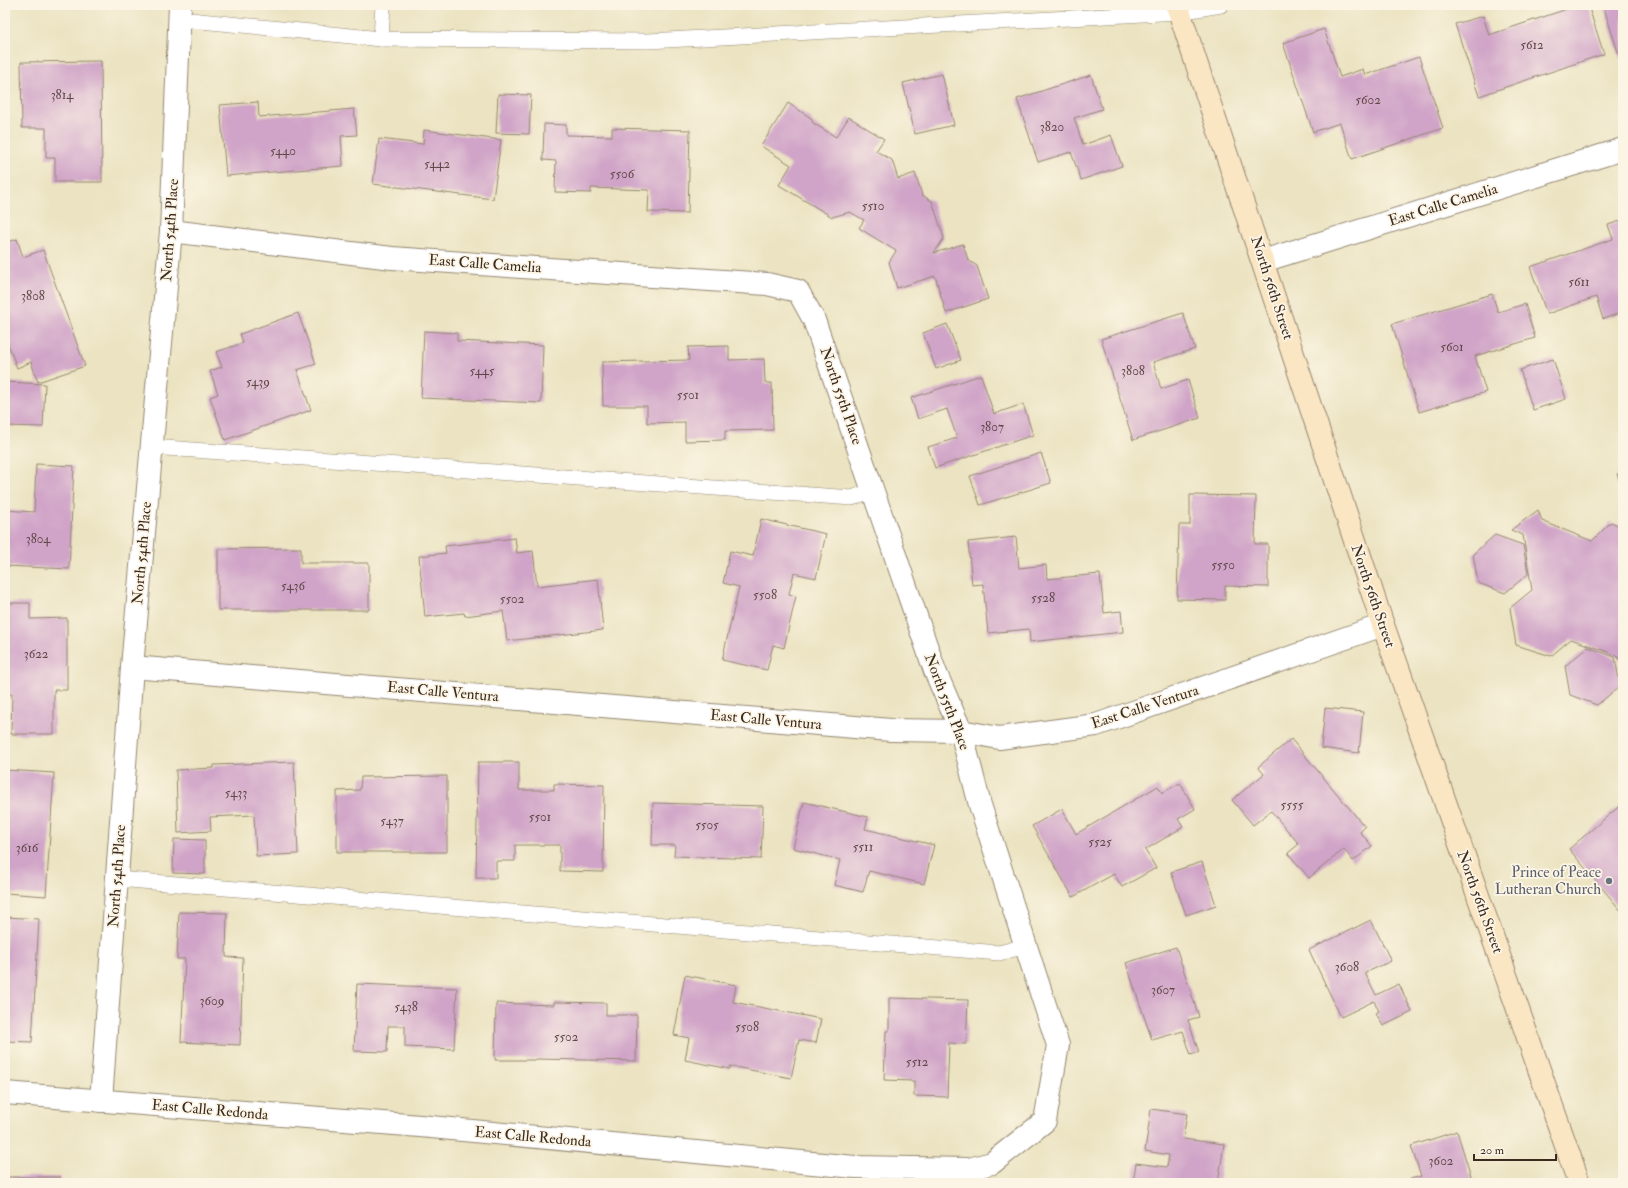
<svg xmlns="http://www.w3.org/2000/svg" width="1628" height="1188" viewBox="0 0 1628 1188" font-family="'IM FELL Double Pica',serif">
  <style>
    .building { fill: #d0a4c8 }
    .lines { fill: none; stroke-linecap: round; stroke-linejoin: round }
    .service-casing { stroke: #938670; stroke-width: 16 }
    .minor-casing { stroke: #938670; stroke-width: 24 }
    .secondary-casing { stroke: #938670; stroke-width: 24 }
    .service { stroke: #fff; stroke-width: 15 }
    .minor { stroke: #fff; stroke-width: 22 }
    .secondary { stroke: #fbe6c4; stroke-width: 22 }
    .worship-dot { fill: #6b7280; stroke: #fcf5e5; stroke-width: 1.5 }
    .labels { text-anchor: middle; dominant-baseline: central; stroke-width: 3.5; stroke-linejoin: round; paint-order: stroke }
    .number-label { font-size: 13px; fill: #604848 }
    .street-label { font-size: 15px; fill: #3b2a1e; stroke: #fcf5e5 }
    .worship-label { font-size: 15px; fill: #5b616d; stroke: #fcf5e5; text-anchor: end }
  </style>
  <rect width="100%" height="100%" fill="#fcf5e5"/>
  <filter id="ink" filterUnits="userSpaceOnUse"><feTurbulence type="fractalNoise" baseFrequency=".025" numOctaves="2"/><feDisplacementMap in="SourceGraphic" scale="8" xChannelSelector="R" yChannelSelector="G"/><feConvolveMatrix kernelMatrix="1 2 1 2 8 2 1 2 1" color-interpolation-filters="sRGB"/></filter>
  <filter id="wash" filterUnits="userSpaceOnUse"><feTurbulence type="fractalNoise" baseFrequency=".012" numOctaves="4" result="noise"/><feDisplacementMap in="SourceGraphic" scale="16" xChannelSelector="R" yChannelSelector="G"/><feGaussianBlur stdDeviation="0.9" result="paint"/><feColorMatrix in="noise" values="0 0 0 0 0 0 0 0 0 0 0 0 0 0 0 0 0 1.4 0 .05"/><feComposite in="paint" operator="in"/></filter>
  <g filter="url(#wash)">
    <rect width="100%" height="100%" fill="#ebe3c1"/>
    <g id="blocks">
      <g class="building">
        <path d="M282 5H332V6L283 9Z"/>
        <path d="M1579 5H1588L1604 54 1479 96 1455 24 1483 16 1489 35Z"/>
        <path d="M1603 5H1623V57L1620 58Z"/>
        <path d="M1324 29 1340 77 1363 69 1365 75 1419 57 1443 128 1352 159 1340 123 1313 132 1283 43Z"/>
        <path d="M101 61 102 182H55V158H46V128H22L21 62Z"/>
        <path d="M942 74 954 125 915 134 903 83Z"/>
        <path d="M1091 75 1102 109 1074 118 1083 145 1111 135 1122 166 1081 180 1071 152 1038 162 1017 99Z"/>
        <path d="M498 94 531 95 529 134 496 133Z"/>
        <path d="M258 102 259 117 354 109 357 135 341 136 343 166 226 176 220 105Z"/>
        <path d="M788 103 811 118 813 123 836 137 849 117 884 139 876 151 892 160 898 179 915 173 922 195 932 201 944 238 934 253 963 244 968 260 977 266 988 299 946 313 935 276 897 288 889 262 896 251 859 228 864 220 850 212 832 217 779 185 791 165 761 146Z"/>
        <path d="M544 124 566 125V135L612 136V128L690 130 688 213 648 212 649 190 591 188V193L555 192 556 161 543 160Z"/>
        <path d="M424 130 501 140 493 199 373 184 379 139 423 144Z"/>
        <path d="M1623 220V312L1603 319 1596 297 1547 314 1530 267 1613 239 1608 225Z"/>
        <path d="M17 239 23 257 43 250 85 366 38 382 31 362 17 368 5 336V243Z"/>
        <path d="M1492 294 1498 312 1525 304 1535 338 1475 356 1486 392 1419 412 1392 324Z"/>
        <path d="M298 313 316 364 297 370 311 410 225 440 210 397 218 394 210 371 222 367 216 352 243 343 240 334Z"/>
        <path d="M1183 313 1195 349 1153 362 1161 389 1188 380 1200 418 1133 440 1101 339Z"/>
        <path d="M947 324 961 360 936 369 923 333Z"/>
        <path d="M424 331 457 333V341L543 345 541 403 421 398Z"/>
        <path d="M729 346V360L764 359 765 383H772L773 430 725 431V440L685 441V422L647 423V406H603L602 362 689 360 688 347Z"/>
        <path d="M1553 359 1566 399 1533 410 1520 370Z"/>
        <path d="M981 375 994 414 1023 404 1033 435 935 468 928 447 957 438 947 409 918 419 911 398Z"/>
        <path d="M5 382 45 384 43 427 5 426Z"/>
        <path d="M1041 453 1051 483 980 505 970 476Z"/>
        <path d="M36 464 74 466 69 569 5 566V510L34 512Z"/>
        <path d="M1623 472V490L1617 474Z"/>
        <path d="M1190 495 1256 496 1255 544H1268V587L1225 586V600L1177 599 1179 525H1190Z"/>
        <path d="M1538 510 1542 521 1592 541 1611 522 1623 527V664L1616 655 1571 639 1551 656 1516 645 1510 608 1532 590 1523 535 1511 530Z"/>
        <path d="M761 519 826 534 816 578 794 573 789 594 796 596 784 648 773 645 767 670 722 660 739 587 723 583 730 551 753 556Z"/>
        <path d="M1495 535 1523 545 1528 574 1505 593 1478 583 1473 554Z"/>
        <path d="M1016 537 1019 568 1046 565 1047 579 1100 574 1104 613 1121 611 1123 632 1030 642 1029 629 988 633 983 584 972 585 968 542Z"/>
        <path d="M515 538 517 553 533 551 537 586 598 579 603 630 507 641 503 611 465 616 464 613 425 617 419 556 446 553 445 546Z"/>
        <path d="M301 548V563H369V610H218V549Z"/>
        <path d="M5 603H30V619L67 618V690H54V734H11L12 694H5Z"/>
        <path d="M1588 647 1615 657 1620 686 1597 705 1570 695 1565 666Z"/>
        <path d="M1325 708 1363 712 1359 753 1321 748Z"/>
        <path d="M1291 739 1365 827 1360 832 1372 846 1353 861 1344 849 1309 878 1288 853 1299 844 1271 811 1253 825 1232 800 1264 774 1258 767Z"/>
        <path d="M294 762 298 854 256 856 254 815 210 817 211 831 178 833 176 770 214 768V765Z"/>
        <path d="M478 762H519V790H554V784L604 785 603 872 560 871V845H515V861H496V878H476Z"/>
        <path d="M5 770 54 773 46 896 5 893Z"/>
        <path d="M447 776V852H337V791L360 790 361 777Z"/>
        <path d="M1180 783 1195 809 1178 819 1183 827 1145 850 1156 868 1122 887 1114 874 1073 897 1032 826 1062 809 1076 834 1158 786 1162 793Z"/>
        <path d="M804 802 868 817 865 829 934 845 924 884 869 871 863 892 834 885 840 860 793 848Z"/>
        <path d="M653 803 763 806 761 859 674 856 675 845H652Z"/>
        <path d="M1623 803V913L1569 849Z"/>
        <path d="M174 839 205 840V874L173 873Z"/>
        <path d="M1202 862 1216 905 1186 915 1171 872Z"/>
        <path d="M179 912 227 913 226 957 243 958 240 1045 181 1042 185 959H177Z"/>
        <path d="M7 917 39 919 32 1042 5 1041V958Z"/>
        <path d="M1371 920 1391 961 1365 973 1376 995 1399 984 1412 1012 1383 1026 1376 1013 1379 1011 1374 1001 1341 1017 1309 950Z"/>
        <path d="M1176 947 1199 1017 1188 1020 1199 1052 1191 1055 1183 1031 1152 1040 1126 963Z"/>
        <path d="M685 975 736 985 733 1002 821 1019 816 1043 799 1040 791 1078 730 1066V1069L685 1060 689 1038 674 1035Z"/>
        <path d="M357 984 457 988 454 1049 405 1047V1026H388L387 1052 354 1051Z"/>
        <path d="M889 998 968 1000 966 1044 949 1043 947 1097 914 1096V1081L884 1080 886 1031H889Z"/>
        <path d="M554 1002 606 1003V1015H637L636 1061 536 1059 535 1060H495L496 1003 554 1005Z"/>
        <path d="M1151 1109 1187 1114 1183 1139 1224 1144 1218 1183H1133L1136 1163 1167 1167 1169 1155 1145 1151Z"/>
        <path d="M1457 1131 1473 1183H1408L1407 1180 1421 1176 1411 1146Z"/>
        <rect x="5" y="1177" width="55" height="6"/>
      </g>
    </g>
  </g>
  <g filter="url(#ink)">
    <use href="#blocks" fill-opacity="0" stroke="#938670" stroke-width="1"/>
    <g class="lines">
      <g class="service-casing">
        <g id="service">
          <path d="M180 19 381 39 648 41 1179 12 1221 5"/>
          <path d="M381 39 383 5"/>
          <path d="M152 447 852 498 873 490"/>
          <path d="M117 879 999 953 1026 946"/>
        </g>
      </g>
      <g class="minor-casing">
        <g id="minor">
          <path d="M1263 261 1623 149"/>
          <path d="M132 667 891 730 961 731 999 738 1096 725 1383 625"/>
          <path d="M5 1093 420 1126 855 1167 969 1169 992 1163 1045 1121 1058 1045 980 805 961 731 935 671 814 320 798 291 767 284 392 258 171 231"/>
          <path d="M101 1101 132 667 171 231 180 5"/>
        </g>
      </g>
      <g class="secondary-casing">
        <path id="secondary" d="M1177 5 1383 625 1579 1183"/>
      </g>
      <use href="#service" class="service"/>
      <use href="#minor" class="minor"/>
      <use href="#secondary" class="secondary"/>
    </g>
  </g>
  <circle class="worship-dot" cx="1609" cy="881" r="4"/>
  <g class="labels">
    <g class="number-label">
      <text x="1532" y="45">5612</text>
      <text x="62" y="95">3814</text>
      <text x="1368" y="100">5602</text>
      <text x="1052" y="127">3820</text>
      <text x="283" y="151">5440</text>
      <text x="437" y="164">5442</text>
      <text x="622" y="174">5506</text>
      <text x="873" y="206">5510</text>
      <text x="1579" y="282">5611</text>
      <text x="33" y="296">3808</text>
      <text x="1452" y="347">5601</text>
      <text x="482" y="371">5445</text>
      <text x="1133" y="371">3808</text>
      <text x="258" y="382">5439</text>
      <text x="688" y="395">5501</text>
      <text x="992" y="427">3807</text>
      <text x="38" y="539">3804</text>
      <text x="1223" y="565">5550</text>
      <text x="293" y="586">5436</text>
      <text x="765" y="595">5508</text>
      <text x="1043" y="598">5528</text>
      <text x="512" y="599">5502</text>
      <text x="36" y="654">3622</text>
      <text x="236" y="793">5433</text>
      <text x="1292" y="805">5555</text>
      <text x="540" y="817">5501</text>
      <text x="392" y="821">5437</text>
      <text x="707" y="825">5505</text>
      <text x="1100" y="842">5525</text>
      <text x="863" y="847">5511</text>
      <text x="27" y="848">3616</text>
      <text x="1347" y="967">3608</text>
      <text x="1163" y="990">3607</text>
      <text x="212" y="1001">3609</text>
      <text x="406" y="1007">5438</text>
      <text x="747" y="1027">5508</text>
      <text x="566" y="1037">5502</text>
      <text x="917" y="1062">5512</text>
      <text x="1441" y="1161">3602</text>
    </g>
    <g class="street-label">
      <text transform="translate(1443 205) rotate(-17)">East Calle Camelia</text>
      <text transform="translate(170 230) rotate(-86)">North 54th Place</text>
      <text transform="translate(485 264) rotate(4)">East Calle Camelia</text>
      <text transform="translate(1272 288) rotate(72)">North 56th Street</text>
      <text transform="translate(841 396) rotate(71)">North 55th Place</text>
      <text transform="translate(142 553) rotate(-85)">North 54th Place</text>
      <text transform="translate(1373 596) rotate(71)">North 56th Street</text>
      <text transform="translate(443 692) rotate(5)">East Calle Ventura</text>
      <text transform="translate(947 702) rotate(69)">North 55th Place</text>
      <text transform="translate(1145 707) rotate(-18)">East Calle Ventura</text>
      <text transform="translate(766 720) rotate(5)">East Calle Ventura</text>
      <text transform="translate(117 876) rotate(-86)">North 54th Place</text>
      <text transform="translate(1480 902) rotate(70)">North 56th Street</text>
      <text transform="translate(210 1110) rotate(5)">East Calle Redonda</text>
      <text transform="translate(533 1137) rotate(5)">East Calle Redonda</text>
    </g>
    <g class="worship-label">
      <text x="1601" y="872">Prince of Peace<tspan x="1601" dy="17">Lutheran Church</tspan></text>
    </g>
  </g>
  <rect width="1628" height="1188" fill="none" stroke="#fcf5e5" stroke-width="20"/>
  <path d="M1474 1154v6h82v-6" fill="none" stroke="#3b2a1e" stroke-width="2"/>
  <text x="1480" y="1154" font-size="12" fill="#3b2a1e" stroke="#fcf5e5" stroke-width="3" paint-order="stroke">20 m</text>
</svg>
